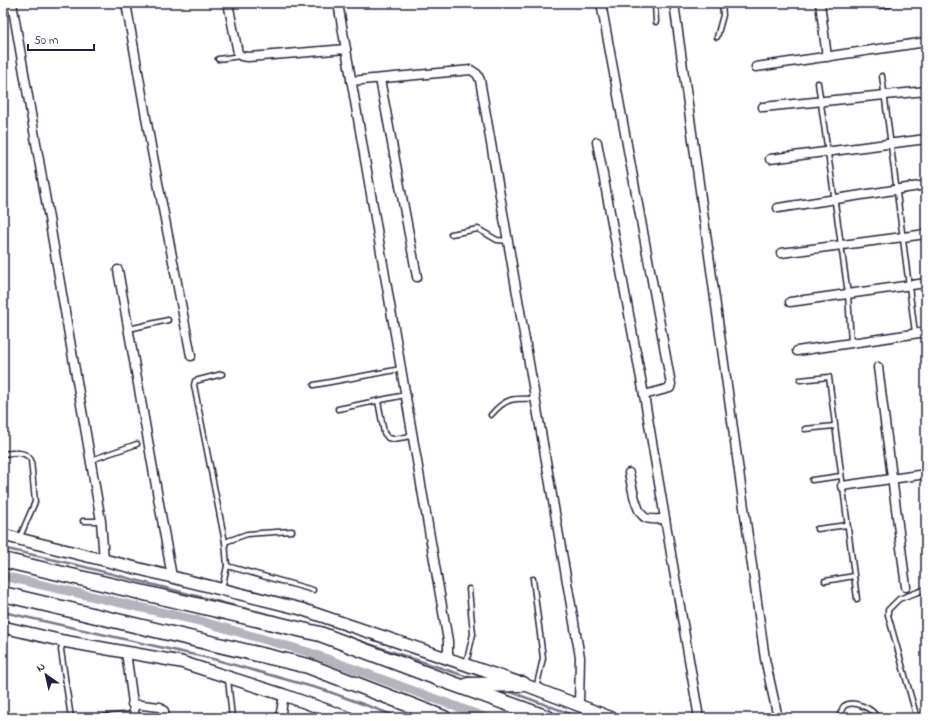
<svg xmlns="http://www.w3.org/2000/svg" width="929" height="721" viewBox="0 0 929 721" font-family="'Indie Flower',sans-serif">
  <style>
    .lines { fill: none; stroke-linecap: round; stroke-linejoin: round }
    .stream { stroke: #7a7a88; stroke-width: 2.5 }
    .canal { stroke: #b4b4bc; stroke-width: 9 }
    .lane-casing { stroke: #22223b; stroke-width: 7 }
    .street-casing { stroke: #22223b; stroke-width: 11 }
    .secondary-casing { stroke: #22223b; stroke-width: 14 }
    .highway-casing { stroke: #22223b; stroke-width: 17 }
    .lane { stroke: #fff; stroke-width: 4 }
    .street { stroke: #fff; stroke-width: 8 }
    .secondary { stroke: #fff; stroke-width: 11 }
    .highway { stroke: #fff; stroke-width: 14 }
  </style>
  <rect width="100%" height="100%" fill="#fff"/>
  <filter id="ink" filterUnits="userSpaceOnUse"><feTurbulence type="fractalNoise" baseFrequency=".025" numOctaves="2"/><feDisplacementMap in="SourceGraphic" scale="8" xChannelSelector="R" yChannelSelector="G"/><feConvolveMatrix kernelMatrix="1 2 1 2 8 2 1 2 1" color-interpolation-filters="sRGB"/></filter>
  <g filter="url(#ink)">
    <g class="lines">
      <g class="stream">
        <path d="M3 548 81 566 294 621"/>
        <path d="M3 612 213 659 327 691 401 718"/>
        <path d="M339 634 474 679"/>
        <path d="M508 691 582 718"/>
      </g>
      <path class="canal" d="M3 576 204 622 308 652 487 718"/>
      <g class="lane-casing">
        <g id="lane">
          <path d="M655 3 656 22"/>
          <path d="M717 37 723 15 722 3"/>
          <path d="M218 59 241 56"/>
          <path d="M882 76 915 333"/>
          <path d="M818 83 848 294 851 343"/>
          <path d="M451 234 478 229 497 240 508 241"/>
          <path d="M129 329 168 320"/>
          <path d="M222 374 195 381 194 385 225 542"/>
          <path d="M800 380 829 377 857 599"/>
          <path d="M314 385 401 369"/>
          <path d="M378 401 384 433 388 438 393 439 412 436"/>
          <path d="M338 409 405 395"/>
          <path d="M491 415C506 397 514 398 536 399"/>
          <path d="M805 429 834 426"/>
          <path d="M3 454C13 453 25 450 31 460L35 502 19 539"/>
          <path d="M91 460 137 444"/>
          <path d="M812 480 841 476"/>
          <path d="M83 521H101"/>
          <path d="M817 529 847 525"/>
          <path d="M227 566 313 590"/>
          <path d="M533 579 543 658 536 689"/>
          <path d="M825 581 854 576"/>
          <path d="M222 589 227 566 225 542 247 534 292 531"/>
          <path d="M63 641 61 650 71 718"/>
          <path d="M466 664 473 634 469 589"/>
          <path d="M228 679 232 718"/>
          <path d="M94 718 134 714"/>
          <path d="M839 718C841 714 841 709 844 706 853 699 874 709 877 718"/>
          <path d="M917 718 888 615V610L899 599 926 589"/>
        </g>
      </g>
      <g class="street-casing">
        <g id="street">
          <path d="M12 3 101 521 104 560"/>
          <path d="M126 3 151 146 191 356"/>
          <path d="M228 3 238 53 241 56 248 57 346 49"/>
          <path d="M338 3 448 641V656"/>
          <path d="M601 3 671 384 670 388 644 395 699 718"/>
          <path d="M674 3 765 659 778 718"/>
          <path d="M820 3 827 57"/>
          <path d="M878 4 888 3"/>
          <path d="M756 67 926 42"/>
          <path d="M380 79 417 277"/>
          <path d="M351 81 471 70 477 74 480 80 580 657 579 705"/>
          <path d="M763 107 926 91"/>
          <path d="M597 142 644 395"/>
          <path d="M770 159 926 139"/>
          <path d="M778 208 926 185"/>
          <path d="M781 253 926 234"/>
          <path d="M118 270 172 577"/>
          <path d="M790 302 926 283"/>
          <path d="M797 351 926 332"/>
          <path d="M878 367 906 587"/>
          <path d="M629 473C632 484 635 513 646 518 651 520 660 519 665 519"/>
          <path d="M842 486 926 474"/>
          <path d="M126 652 135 718"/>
          <path d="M132 704 160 707 164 711 165 718"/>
          <path d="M280 718 284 695"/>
        </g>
      </g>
      <g class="secondary-casing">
        <g id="secondary">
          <path d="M3 535 301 609 523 684 612 718"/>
          <path d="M3 627 63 641 181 662 284 695 349 718"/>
        </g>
      </g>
      <g class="highway-casing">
        <g id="highway">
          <path d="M3 560 320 634 440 679 548 718"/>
          <path d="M3 594 308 666 444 718"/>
          <path d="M468 685 523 684"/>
        </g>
      </g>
      <use href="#lane" class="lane"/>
      <use href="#street" class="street"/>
      <use href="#secondary" class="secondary"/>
      <use href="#highway" class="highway"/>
    </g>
  </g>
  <rect width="929" height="721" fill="none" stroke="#fff" stroke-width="16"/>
  <rect x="8" y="8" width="913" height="705" fill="none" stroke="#22223b" stroke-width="1.5" filter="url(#ink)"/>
  <g transform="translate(46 675) rotate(326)" stroke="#ffffff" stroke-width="3" paint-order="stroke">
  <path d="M0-3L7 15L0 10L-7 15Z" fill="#22223b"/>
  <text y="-6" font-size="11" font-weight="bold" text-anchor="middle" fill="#22223b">N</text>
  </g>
  <path d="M28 44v6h66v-6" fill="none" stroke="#22223b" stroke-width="2"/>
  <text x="34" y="44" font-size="12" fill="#22223b" stroke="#ffffff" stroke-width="3" paint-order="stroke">50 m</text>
</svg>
